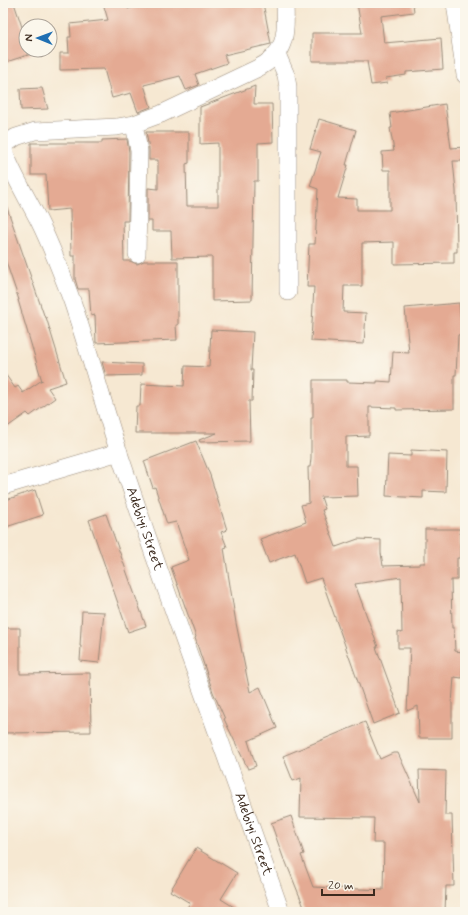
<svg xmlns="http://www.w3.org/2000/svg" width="468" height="915" viewBox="0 0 468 915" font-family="Mynerve,sans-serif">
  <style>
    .building { fill: #e4aa93 }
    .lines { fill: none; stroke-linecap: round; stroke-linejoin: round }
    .street-casing { stroke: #988978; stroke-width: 18 }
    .street { stroke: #fff; stroke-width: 17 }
    .labels { text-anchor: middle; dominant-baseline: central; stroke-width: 3.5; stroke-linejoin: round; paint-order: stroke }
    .street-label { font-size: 14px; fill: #3b2a1e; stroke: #fbf7ec }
  </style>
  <rect width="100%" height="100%" fill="#fbf7ec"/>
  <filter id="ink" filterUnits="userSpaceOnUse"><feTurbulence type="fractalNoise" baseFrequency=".025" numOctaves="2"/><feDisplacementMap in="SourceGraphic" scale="8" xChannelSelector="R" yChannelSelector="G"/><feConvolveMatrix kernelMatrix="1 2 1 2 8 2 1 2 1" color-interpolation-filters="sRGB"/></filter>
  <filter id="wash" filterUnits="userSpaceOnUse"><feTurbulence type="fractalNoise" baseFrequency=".012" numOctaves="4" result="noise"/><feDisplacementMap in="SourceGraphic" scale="16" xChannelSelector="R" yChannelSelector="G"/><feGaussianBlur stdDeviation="0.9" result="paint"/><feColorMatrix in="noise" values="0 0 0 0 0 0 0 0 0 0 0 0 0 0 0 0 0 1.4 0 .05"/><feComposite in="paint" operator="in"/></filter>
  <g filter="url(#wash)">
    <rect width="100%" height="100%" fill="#f6e8d2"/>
    <g id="blocks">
      <g class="building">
        <path d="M3 3H14L26 39V50H29L31 54 3 63Z"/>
        <path d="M103 3H126L128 9 148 3H263L271 44 224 55 227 63 195 74 199 85 186 90 180 76 144 85 151 107 138 112 131 93 112 98 104 69 60 70V53H69L68 37H71L70 24 108 20Z"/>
        <path d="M357 3H413L414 12 381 16 384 43 441 38 443 69 406 72V75L386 78 387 83 371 85 367 61H312V33H362Z"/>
        <path d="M255 86 254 104H272L273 142 258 143V181H254L252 300 212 301V257L172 258 171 231H152V221H148V188L158 189V160H149V149L146 132H189V163L186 164 187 206H218V143L200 144V107Z"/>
        <path d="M42 88 48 109 21 110 20 89Z"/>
        <path d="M445 104 451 148 465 147V161H453L456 191 457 252H454V263L394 264V242L362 243V286H344L343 312 366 313 364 344 311 341 314 287H307L309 244H315L318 189 310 186 321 152 310 149 319 119 356 130 346 165H348L338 198 357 199V210H390V170H383L382 152 394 151 390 128H392L390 113Z"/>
        <path d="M127 139 129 152 128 221H123L124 261H130L137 264 144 261H178V325H176L177 340 96 343 95 315 91 316 89 289H78L75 279V256H71L70 209 48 211 46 175H31V143H102V140Z"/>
        <path d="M5 202 45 318 46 317 66 382 48 388 55 398 30 416 27 413 3 430V371L15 388 18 386 23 393 42 380V381L18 300H19L3 253V203Z"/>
        <path d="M459 303 462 334 458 335 456 375H454V409L396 410V408L369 407V436L346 437V466H357L358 496 321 497 325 509 322 510 336 547 358 539 381 540V553L383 566 420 565V563H425V529H460V558H457V580H451L452 628H454L455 651 463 652 462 678 454 677 452 704V738H419L418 706 407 711 410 648H398V632L402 633 401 577 355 584 378 647H376L400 713 373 724 321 578 305 583 295 553 269 563 260 539 306 522 301 505 309 503 308 467H310L311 458V418H313V380H347V382L377 383V381L391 382 393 352 409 353 405 308Z"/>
        <path d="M211 330 253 332 251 370H253L252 401H249L250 441 200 442 199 440 217 433H135L136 406H140L141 384 184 386 185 366 209 367Z"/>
        <path d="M102 362 142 364V375L106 376Z"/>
        <path d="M196 441 210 475 227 530 221 532 227 547 224 548 236 623 250 692 260 687 277 728 248 741 256 766 248 769 224 719H225L213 692 195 638 196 637 171 567 189 560 176 522 167 524 155 487 153 488 144 461Z"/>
        <path d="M411 450 447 452 446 492 423 491V498L386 496 388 455 411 456Z"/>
        <path d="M35 490 43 515 3 528V501Z"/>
        <path d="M106 514 146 626 128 632 89 520Z"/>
        <path d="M82 611 104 612 99 663 80 661 81 646H80Z"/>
        <path d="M3 628H20V674L90 673 91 732 3 733Z"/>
        <path d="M365 722 380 759 393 753H398L420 802 419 770 446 771 445 815H452L454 886H446L445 912H306L285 860H284L271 823 291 816 304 854 301 855 313 887 383 890 384 843H373L374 818 300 817 301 778 293 781 283 756Z"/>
        <path d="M196 848 237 873 221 899 242 912H184L190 903 170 891Z"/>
      </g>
    </g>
  </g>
  <g filter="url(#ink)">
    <use href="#blocks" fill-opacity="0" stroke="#988978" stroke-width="1"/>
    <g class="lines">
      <g class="street-casing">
        <g id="street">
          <path d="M455 3 465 75"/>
          <path d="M277 54 286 75 288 87V292"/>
          <path d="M134 124 139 151 137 254"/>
          <path d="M3 146 16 137 35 131 117 127 134 124 161 114 256 69C287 54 286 35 285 3"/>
          <path id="s1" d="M3 148C12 174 27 197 39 221 52 247 62 274 72 301 89 351 103 403 119 453 170 607 228 759 281 912"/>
          <path d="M3 486 119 452"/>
        </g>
      </g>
      <use href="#street" class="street"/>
    </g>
  </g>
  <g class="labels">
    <g class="street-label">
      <text stroke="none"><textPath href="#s1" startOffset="407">Adebiyi Street</textPath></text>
      <text stroke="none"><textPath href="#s1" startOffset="731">Adebiyi Street</textPath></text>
    </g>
  </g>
  <rect width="468" height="915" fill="none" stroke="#fbf7ec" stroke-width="16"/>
  <g transform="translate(38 38) rotate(271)"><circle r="19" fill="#fbf7ec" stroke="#aea59a"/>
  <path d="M0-3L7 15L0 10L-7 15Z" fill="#1f6fb2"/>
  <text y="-6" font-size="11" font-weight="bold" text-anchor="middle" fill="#3b2a1e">N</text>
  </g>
  <path d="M322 889v6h52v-6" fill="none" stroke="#3b2a1e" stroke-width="2"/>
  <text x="328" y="889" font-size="12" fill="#3b2a1e" stroke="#fbf7ec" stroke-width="3" paint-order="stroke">20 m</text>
</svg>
